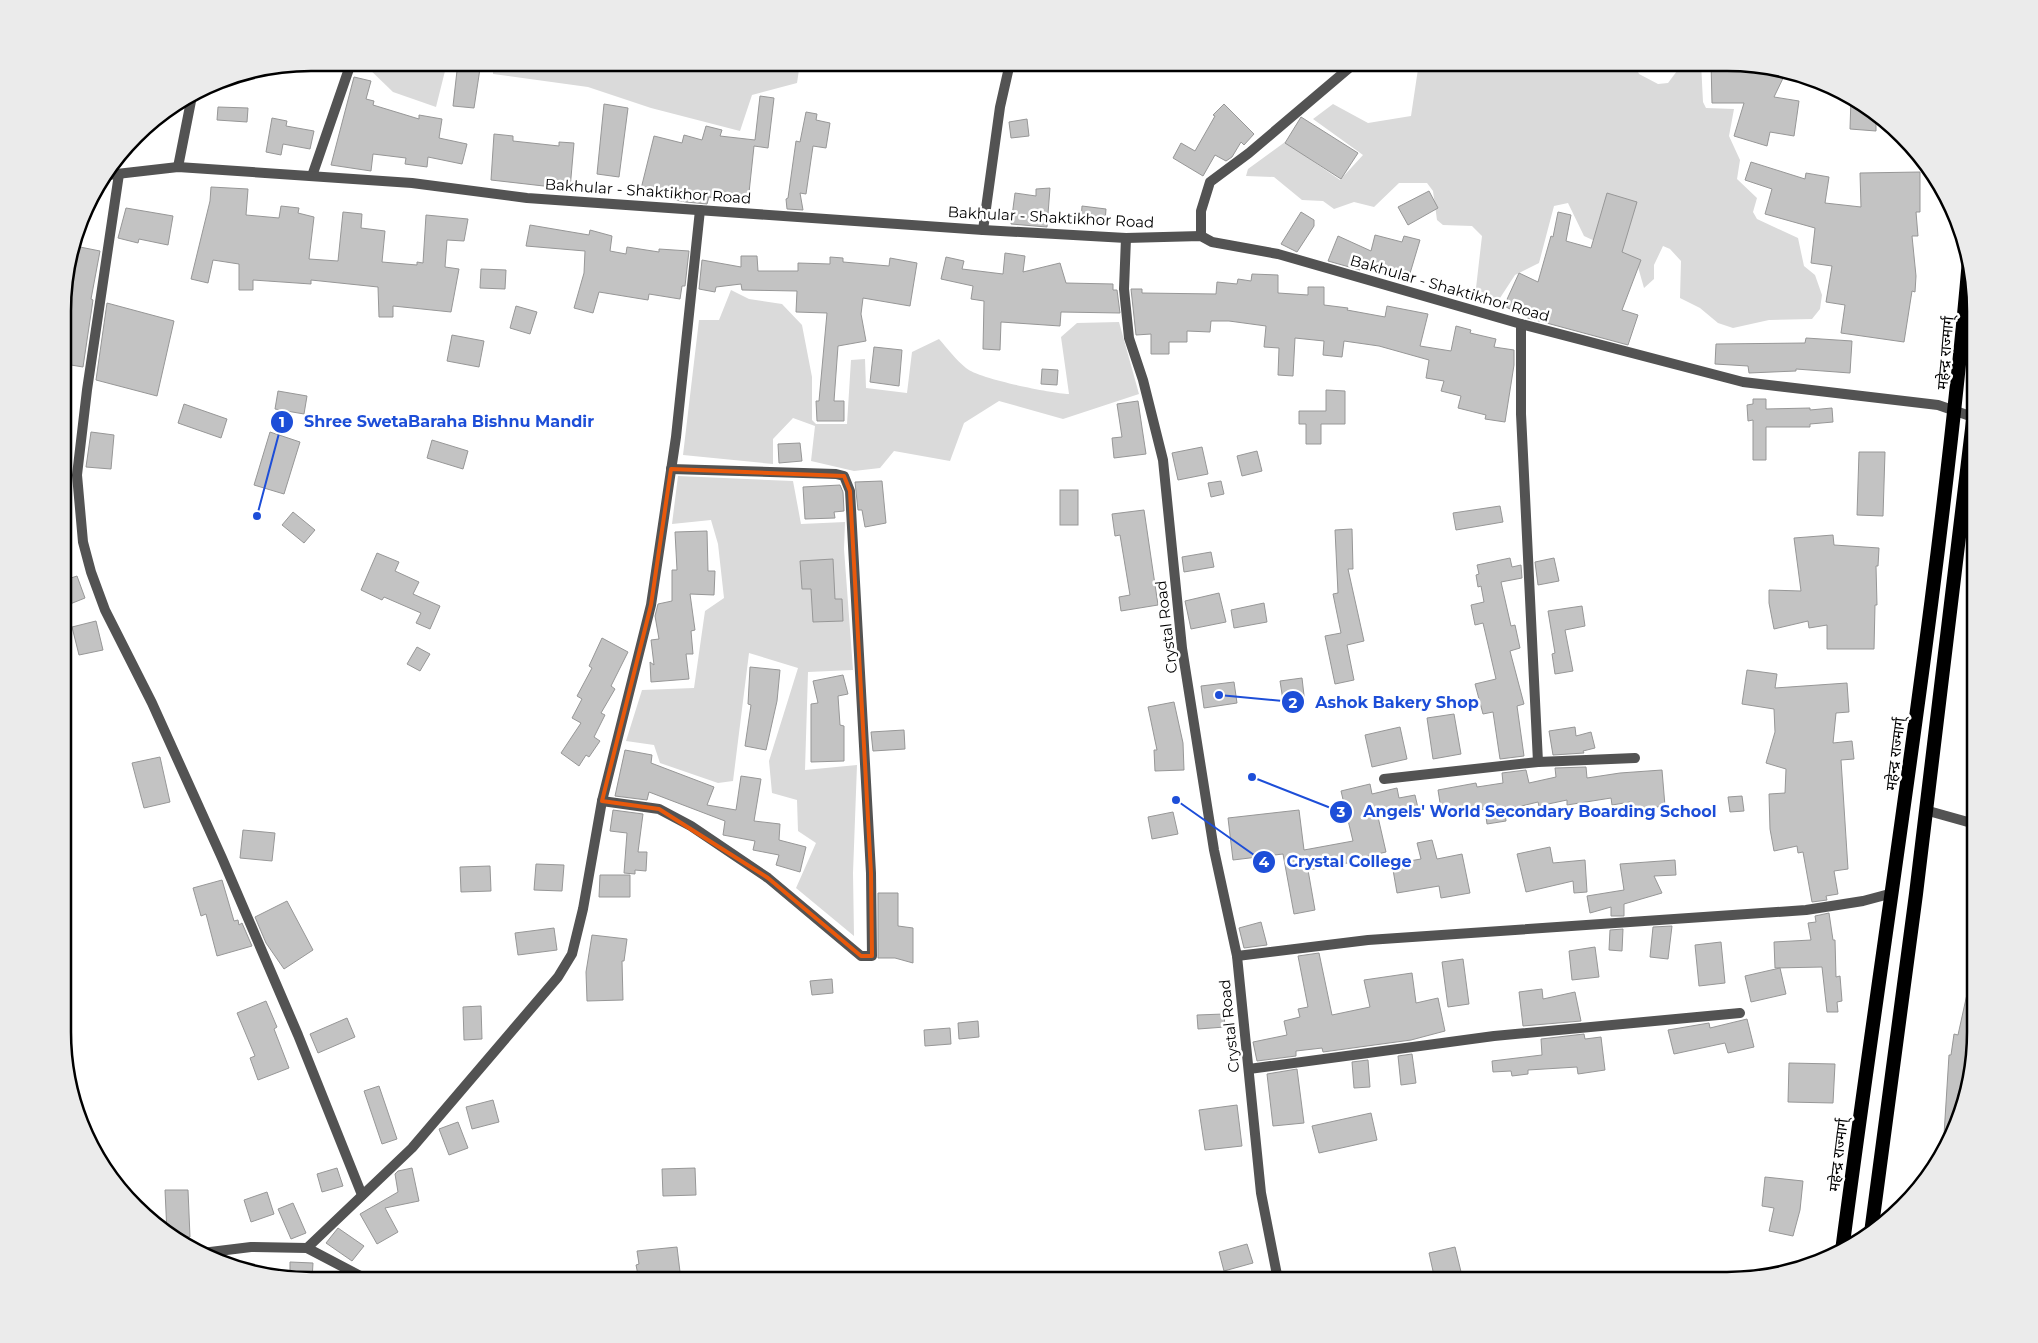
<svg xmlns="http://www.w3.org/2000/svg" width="2038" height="1343" viewBox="0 0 2038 1343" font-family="Montserrat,'Noto Sans Devanagari',sans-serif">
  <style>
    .green { fill: #dadada }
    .building { fill: #c3c3c3; stroke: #979797 }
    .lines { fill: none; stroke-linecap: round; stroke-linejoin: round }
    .minor { stroke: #535353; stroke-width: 10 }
    .tertiary { stroke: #535353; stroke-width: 10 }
    .trunk { stroke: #000; stroke-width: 14 }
    .marked { fill: none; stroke: #e8590c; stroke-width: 4; stroke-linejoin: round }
    .labels { text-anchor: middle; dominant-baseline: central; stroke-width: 5; stroke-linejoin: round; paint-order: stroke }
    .street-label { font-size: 15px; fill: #000; stroke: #fff }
    .rim { fill: none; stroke: #000; stroke-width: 2.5 }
    .leader { fill: none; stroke: #1d4ed8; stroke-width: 2 }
    .callout-dot { fill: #1d4ed8; stroke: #fff; stroke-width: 2 }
    .mark-label { font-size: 15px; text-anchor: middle; font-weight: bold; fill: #fff }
    .callout-label { font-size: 16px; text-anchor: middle; font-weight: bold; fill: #1d4ed8; stroke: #fff; stroke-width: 5; stroke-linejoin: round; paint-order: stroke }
  </style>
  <rect width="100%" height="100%" fill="#fff"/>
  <g class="green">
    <path d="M363 63H447L436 107 393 92Z"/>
    <path d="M493 63H800L797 83 752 95 740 131 651 108 588 87 493 74Z"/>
    <path d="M1408 63H1634L1639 74 1658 84 1668 83 1680 67 1676 63H1701L1703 102 1706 108 1734 109 1729 136 1740 160 1737 179 1757 198 1753 212 1757 219 1798 238 1804 266 1815 275 1822 295 1820 309 1812 319 1769 320 1733 328 1718 323 1700 308 1680 298 1681 261 1670 249 1663 246 1654 265V279L1644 288 1636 260 1584 236 1568 203 1554 206 1539 263 1515 275 1500 298 1493 299 1476 288 1482 236 1472 226 1443 225 1437 220 1433 191 1427 183H1399L1374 207 1354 202 1334 209 1323 201 1302 200 1274 177 1246 176 1248 169 1285 142 1340 180 1363 155 1313 119 1333 104 1368 123 1411 116 1418 69Z"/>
    <path d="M731 290 749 299 782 304 802 325 812 377V420L816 424H847L851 360 865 359 866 388 907 393 912 352 939 339C948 349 956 360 966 368 979 379 1050 393 1069 394L1061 337 1077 323 1119 322 1139 394 1063 419 999 401 964 423 950 461 894 451 880 468 854 471 811 461 815 426 793 418 773 439V464L683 455 699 320H719Z"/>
    <path d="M678 476 793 481 801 524 845 522 844 549 853 670 808 672 805 770 857 765 853 873 854 936 796 888 816 843 798 831 797 800 772 793 769 761 798 668 749 653 733 781 718 783 660 763 654 745 626 741 642 690 694 688 705 611 724 598 718 544 711 520 672 524Z"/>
  </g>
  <g class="building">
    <path d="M458 62H481L474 108 453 106Z"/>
    <path d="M1711 62H1727L1786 72 1774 97 1799 101 1794 136 1770 132 1767 146 1734 136 1744 103H1712Z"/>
    <path d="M354 77 371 81 366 99 374 101 373 105 419 119V115L442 119 439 138 467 144 462 164 428 157 427 167 405 164 406 158 373 154 371 171 331 165Z"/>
    <path d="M760 96 774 98 768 148 754 146 748 202 709 197 707 204 686 202 640 193 654 136 682 143 684 135 702 140 706 126 722 130 720 136 755 140Z"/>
    <path d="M1851 98 1865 105 1876 115V131L1850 129Z"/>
    <path d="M604 104 628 108 619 177 597 174Z"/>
    <path d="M1224 104 1254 134 1244 145 1241 142 1232 157 1226 161 1215 155 1203 176 1173 158 1181 143 1195 151 1215 116 1213 115Z"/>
    <path d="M218 107 248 108 247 122 217 120Z"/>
    <path d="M806 112 817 114 816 120 830 123 826 148 813 146 806 194 800 193 803 210 787 209 786 199 788 198 796 141 800 142Z"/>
    <path d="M1301 117 1358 153 1341 179 1285 143Z"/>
    <path d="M272 118 287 121 286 126 314 131 310 149 283 144 281 155 266 152Z"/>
    <path d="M1027 119 1029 136 1011 138 1009 122Z"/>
    <path d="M494 134 513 136V141L559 146V142L574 143 570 189 491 180Z"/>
    <path d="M1751 162 1805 179 1806 173 1829 177 1825 203 1861 207 1860 173 1920 172V212H1916L1918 236H1912L1916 276 1915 292 1912 291 1904 342 1841 333 1845 305 1826 302 1832 266 1811 263 1815 228 1765 214 1772 189 1745 180Z"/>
    <path d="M211 187 248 189 246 215 279 218 281 206 299 208 298 213 314 217 309 259 338 261 343 212 362 214 361 228 385 231 382 262 417 265V262L423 263 426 215 468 219 464 241 447 240 445 267 459 269 451 312 393 306V317H379L378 287 311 280V284L253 280V290H239V264L213 260 208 283 191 279 210 201Z"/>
    <path d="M1050 188 1047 227 1011 224 1015 193 1036 196V189Z"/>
    <path d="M1429 191 1438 208 1408 225 1398 207Z"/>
    <path d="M1607 193 1637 202 1622 252 1641 260 1622 310 1638 315 1628 345 1528 318 1504 306 1519 273 1538 282 1551 236 1553 237 1558 212 1571 215 1566 241 1591 248Z"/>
    <path d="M1082 206 1106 209 1105 222 1081 220Z"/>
    <path d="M126 208 173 216 168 245 139 239 138 243 118 238Z"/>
    <path d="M1301 212 1314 220V226L1297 252 1281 244Z"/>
    <path d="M530 225 589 235 590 230 612 236 610 251 626 254 627 247 659 252V249L689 251 685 286H682L680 299 649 294 648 300 599 292 593 313 574 308 584 273 585 251 526 246Z"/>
    <path d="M1375 235 1402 242 1404 236 1420 240 1408 280 1361 267 1360 270 1328 261 1338 236 1371 251Z"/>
    <path d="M75 246 100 251 91 299 93 300 83 367 65 364V289Z"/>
    <path d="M1005 253 1025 256 1023 272 1060 263 1066 283 1113 284V290H1117L1120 313 1061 312 1060 326 1001 322 1000 350 983 349 984 301 971 299 973 286 941 279 946 257 964 261 962 269 1003 274Z"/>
    <path d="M741 256H757L758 271H798V263L830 264V257L843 258V262L889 266 890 258 917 263 910 306 863 298 861 314 866 341 838 346 834 401H844V421H817L816 401H819L827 313 796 312 797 291 742 290 741 284 716 287 715 292 699 289 702 260 741 267Z"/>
    <path d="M481 269 506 270 505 289 480 288Z"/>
    <path d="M1252 274 1278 275V293L1308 295V287H1324V305L1348 308 1347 310 1385 317 1387 306 1428 314 1420 346 1451 351 1456 326 1471 330 1470 333 1496 339 1494 347 1514 350V365L1505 422 1485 419 1486 415 1458 408 1461 396 1441 391 1444 381 1426 378 1429 360 1379 346 1344 341 1342 357 1323 355 1324 341 1295 338 1293 376 1278 375 1279 348 1264 347 1266 326 1229 321H1211L1210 332 1187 331V342H1169V354H1151V334L1136 335 1131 289H1142V293L1216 294 1217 282 1237 284 1238 279 1251 281Z"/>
    <path d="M107 303 174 321 157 396 96 380Z"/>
    <path d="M516 306 537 312 530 334 510 328Z"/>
    <path d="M452 335 484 341 479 367 447 361Z"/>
    <path d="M1806 338 1852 341 1850 373 1796 369V371L1749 373 1748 366 1715 364 1716 344 1805 343Z"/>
    <path d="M874 347 902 350 899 386 870 382Z"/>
    <path d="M1042 369 1058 370 1057 385 1041 384Z"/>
    <path d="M1326 390 1345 391V424H1321V444H1306V424H1299V411H1326Z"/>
    <path d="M278 391 307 396 304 414 275 409Z"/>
    <path d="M1753 399H1766V409L1810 408V410L1832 408 1833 422 1810 424V427H1766V460H1753V420L1748 421 1747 405 1753 404Z"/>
    <path d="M1138 401 1146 454 1114 458 1112 438 1122 437 1117 404Z"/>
    <path d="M184 404 227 419 221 438 178 423Z"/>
    <path d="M91 432 114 435 111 469 86 467Z"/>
    <path d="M270 432 300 442 284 494 254 485Z"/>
    <path d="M432 440 468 451 463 469 427 458Z"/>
    <path d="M800 443 802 461 779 463 778 444Z"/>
    <path d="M1202 447 1208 474 1178 480 1172 453Z"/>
    <path d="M1257 451 1262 471 1242 476 1237 456Z"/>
    <path d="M1859 452H1885L1883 516 1857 515Z"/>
    <path d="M882 481 886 523 865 527 862 510H858L855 482Z"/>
    <path d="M1221 481 1224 494 1211 497 1208 483Z"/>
    <path d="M840 485 843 492 844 511 834 512 835 518 805 519 803 487Z"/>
    <rect x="1060" y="490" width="18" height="35"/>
    <path d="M1500 506 1503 522 1456 530 1453 513Z"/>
    <path d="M1144 510 1158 605 1121 611 1119 597 1130 595 1120 535 1115 536 1112 514Z"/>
    <path d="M293 512 315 530 304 543 282 525Z"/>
    <path d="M1352 529 1353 569H1348L1364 641 1347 645 1354 680 1335 684 1325 636 1341 633 1333 594 1338 593 1335 530Z"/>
    <path d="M707 531 708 571H715L714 595 690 594 695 630 691 631 693 654H686L689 679 651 682 650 662 654 665 651 640 659 639 655 616 658 604 672 601V570H677L675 532Z"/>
    <path d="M1833 535 1834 545 1879 548 1878 566H1876L1877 605H1875L1874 649H1827V625L1809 628 1808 621 1774 629 1769 603V590L1801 591 1794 538Z"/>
    <path d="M1211 552 1214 567 1184 572 1182 557Z"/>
    <path d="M377 553 399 562 395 571 419 582 413 594 440 606 430 629 416 623 421 613 384 597 382 600 361 590Z"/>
    <path d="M1510 558 1512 567 1521 565 1522 578 1501 582 1511 626 1515 625 1520 648 1510 651 1524 704 1517 706 1524 756 1500 759 1493 712 1483 714 1475 684 1496 679 1483 623 1475 625 1471 605 1484 602 1481 586 1478 587 1476 575 1479 574 1477 565Z"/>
    <path d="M1554 558 1559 581 1538 585 1535 562Z"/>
    <path d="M833 559 835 599H842L843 621 813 622 811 589H802L800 561Z"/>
    <path d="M77 576 85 598 65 606V580Z"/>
    <path d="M1219 593 1226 622 1191 629 1185 601Z"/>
    <path d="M1264 603 1267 622 1234 628 1231 610Z"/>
    <path d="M1582 606 1585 626 1565 630 1573 671 1555 674 1552 654 1555 653 1548 611Z"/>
    <path d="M96 621 103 650 79 655 72 627Z"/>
    <path d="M602 638 628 652 611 686 615 689 601 713 605 715 594 737 600 741 589 757 586 755 579 766 561 753 581 723 572 718 582 699 577 696 592 668 589 666Z"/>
    <path d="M417 647 430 654 420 671 407 664Z"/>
    <path d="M750 667 780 670 777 701 766 750 745 746 751 705 748 704Z"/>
    <path d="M1747 670 1777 674 1775 688 1847 683 1849 712 1836 713 1833 743 1852 741 1854 759 1841 760 1848 869 1834 871 1838 894 1826 896 1827 900 1812 902 1803 852 1798 853 1797 846 1774 851 1770 829 1769 794 1785 793 1786 769 1766 763 1775 732 1774 709 1742 704Z"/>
    <path d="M843 675 848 694 838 696 840 725 844 726V761L811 762V704L818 703 813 681Z"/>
    <path d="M1302 678 1305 704 1284 707 1280 681Z"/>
    <path d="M1234 682 1237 703 1204 708 1201 686Z"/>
    <path d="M1174 702 1183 743 1184 770 1155 771 1154 750H1157L1148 707Z"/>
    <path d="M1454 714 1461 754 1433 759 1427 718Z"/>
    <path d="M1400 727 1407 759 1372 767 1365 735Z"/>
    <path d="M1575 727 1576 736 1591 732 1595 748 1583 751 1584 753 1553 755 1549 731Z"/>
    <path d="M904 730 905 749 873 751 871 732Z"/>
    <path d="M625 750 652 755 651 763 714 787 707 805 736 810 741 776 761 779 754 821 780 824 779 840 806 847 800 872 776 865 779 855 753 850 755 841 723 835 725 821 649 792 647 800 615 796Z"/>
    <path d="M160 757 170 802 144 808 132 763Z"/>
    <path d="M1586 767 1587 778 1620 773 1662 770 1665 806 1631 810 1630 802 1612 805 1611 798 1567 805V800L1539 806 1538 802 1505 810 1506 821 1487 824 1485 809 1442 815 1438 790 1476 783 1477 787 1503 783 1502 773 1526 770 1529 783 1556 777 1555 768Z"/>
    <path d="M1370 784 1372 794 1397 788 1399 798 1415 795 1418 808 1378 817 1386 852 1352 860 1353 862 1308 870 1315 910 1294 914 1283 854 1233 860 1228 818 1299 810 1304 850 1353 841 1341 791Z"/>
    <path d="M1742 796 1744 811 1730 812 1728 797Z"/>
    <path d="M613 810 643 814 638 852H647L646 871 635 870V874L624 873 627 833 610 831Z"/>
    <path d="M1173 812 1178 834 1152 839 1148 817Z"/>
    <path d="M243 830 275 833 272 861 240 858Z"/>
    <path d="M1432 840 1437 859 1462 854 1470 893 1441 898 1439 886 1397 893 1392 864 1421 859 1417 843Z"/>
    <path d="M1550 847 1553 863 1585 860 1587 892 1574 893 1573 881 1526 892 1517 854Z"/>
    <path d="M1675 860 1676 875 1654 876 1662 893 1624 904V916H1611V907L1590 913 1587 896 1624 890 1620 864Z"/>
    <path d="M536 864 564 865 562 891 534 890Z"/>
    <path d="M490 866 491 891 461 892 460 867Z"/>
    <path d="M600 875H630V897H599Z"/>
    <path d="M222 880 234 921 238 920 239 925 242 923 252 946 217 956 206 914 201 916 193 888Z"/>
    <path d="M878 893H898V926L913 928V963L895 958H878Z"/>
    <path d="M287 901 313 950 284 969 266 943 255 917Z"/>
    <path d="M1829 913 1833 940H1835L1836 977 1840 976 1842 1001 1837 1002 1838 1012H1827L1822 967 1775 968 1774 942 1811 940 1808 923 1816 922 1815 916Z"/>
    <path d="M1261 922 1267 945 1244 948 1239 928Z"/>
    <path d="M1672 926 1668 959 1650 957 1653 927Z"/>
    <path d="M554 928 557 950 518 955 515 933Z"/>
    <path d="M1623 929 1622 951 1609 950 1610 930Z"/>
    <path d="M592 935 627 939 624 961H622L623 1000 587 1001 586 972Z"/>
    <path d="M1721 942 1725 983 1699 986 1695 945Z"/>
    <path d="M1595 947 1599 977 1572 980 1569 951Z"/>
    <path d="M1319 953 1332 1015 1370 1007 1364 980 1412 973 1416 1003 1438 998 1445 1031 1411 1040 1323 1052 1322 1048 1296 1051V1056L1257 1061 1253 1042 1287 1035 1284 1021 1300 1017 1298 1009 1308 1007 1298 956Z"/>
    <path d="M1463 959 1469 1004 1448 1007 1442 962Z"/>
    <path d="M1780 968 1786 994 1751 1002 1745 976Z"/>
    <path d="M832 979 833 993 812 995 810 981Z"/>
    <path d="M1969 985 1975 986V1048L1962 1111 1943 1151 1949 1055H1951L1954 1034 1958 1035Z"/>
    <path d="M1542 989 1543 999 1575 992 1581 1021 1523 1026 1519 992Z"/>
    <path d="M266 1001 277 1027 274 1029 289 1068 258 1080 250 1058 255 1056 237 1013Z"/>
    <path d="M481 1006 482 1039 464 1040 463 1007Z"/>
    <path d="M1224 1014 1225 1027 1198 1029 1197 1015Z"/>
    <path d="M347 1018 355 1037 318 1053 310 1034Z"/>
    <path d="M1747 1019 1754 1047 1728 1053 1725 1043 1674 1054 1668 1030 1709 1023 1710 1028Z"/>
    <path d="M978 1021 979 1037 959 1039 958 1023Z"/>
    <path d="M950 1028 951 1044 925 1046 924 1030Z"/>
    <path d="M1584 1034 1585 1039 1601 1037 1605 1070 1578 1074 1577 1067 1528 1070V1074L1512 1076 1511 1071 1493 1072 1492 1061 1542 1055 1541 1039Z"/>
    <path d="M1412 1054 1416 1083 1401 1085 1398 1056Z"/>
    <path d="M1368 1060 1370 1087 1354 1088 1352 1062Z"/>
    <path d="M1789 1063 1835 1064 1833 1103 1788 1102Z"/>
    <path d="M1297 1069 1304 1123 1273 1126 1267 1074Z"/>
    <path d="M379 1086 397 1139 382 1144 364 1091Z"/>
    <path d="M493 1100 499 1122 472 1129 466 1107Z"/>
    <path d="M1237 1105 1242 1146 1205 1150 1199 1110Z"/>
    <path d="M1371 1113 1377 1140 1319 1153 1312 1126Z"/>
    <path d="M458 1122 468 1148 449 1155 439 1129Z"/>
    <path d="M337 1168 343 1186 322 1192 317 1174Z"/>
    <path d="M412 1168 419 1201 385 1208 398 1232 377 1244 360 1214 398 1192 395 1174 398 1171Z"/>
    <path d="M695 1168 696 1195 663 1196 662 1169Z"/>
    <path d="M1765 1177 1803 1181 1800 1210 1793 1236 1769 1231 1774 1208 1762 1206Z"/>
    <path d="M165 1190H188L190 1237 173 1238 167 1233Z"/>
    <path d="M267 1192 274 1214 251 1222 244 1200Z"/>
    <path d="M293 1203 306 1233 291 1239 278 1209Z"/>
    <path d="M338 1228 364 1246 352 1261 326 1243Z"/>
    <path d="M1247 1244 1253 1263 1224 1271 1219 1252Z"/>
    <path d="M677 1247 681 1280H639L636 1265 639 1264 637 1251Z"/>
    <path d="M1455 1247 1463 1280H1435L1429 1253Z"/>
    <path d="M290 1262 313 1263 312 1280 290 1277Z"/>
  </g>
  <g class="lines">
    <g class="minor">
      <path d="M178 167 192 96"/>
      <path d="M119 174 87 390 77 475 83 542 91 572 105 610 152 703 222 858 298 1035 362 1195"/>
      <path d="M312 176 351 63"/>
      <path d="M983 230 1000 107 1010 63"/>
      <path d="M1201 236V211L1210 182 1249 153 1355 63"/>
      <path d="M1126 238 1124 289 1129 338 1143 380 1163 460 1182 648 1214 850 1237 956 1261 1193 1278 1280"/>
      <path d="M1521 324V414L1538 762"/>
      <path d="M1384 779 1538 762 1635 758"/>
      <path d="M602 801 659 809 691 826 768 878 861 956H872L871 873 850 491 844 476 836 474 671 469"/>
      <path d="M1925 810 1975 824"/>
      <path d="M1237 956 1368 940 1806 910 1863 901 1893 893"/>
      <path d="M1249 1069 1494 1036 1740 1013"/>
      <path d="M307 1248 412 1148 558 977 572 954 583 909 602 801 651 605 676 437 700 210"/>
      <path d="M202 1253 251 1247 307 1248 368 1280"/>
    </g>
    <path class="tertiary" d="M108 175 178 167 412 183 527 198 983 230 1126 238 1201 236 1212 242 1278 254 1521 324 1743 382 1938 405 1973 417"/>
    <g class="trunk">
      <path d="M1871 1233 1916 894 1975 404"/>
      <path d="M1842 1251C1885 921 1940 592 1969 260"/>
    </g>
  </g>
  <path class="marked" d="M671 469 844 476 850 491 871 873 872 956H861L768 878 659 809 602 801 651 605Z"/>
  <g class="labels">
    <g class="street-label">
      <text transform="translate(648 191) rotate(4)">Bakhular - Shaktikhor Road</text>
      <text transform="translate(1051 217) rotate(3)">Bakhular - Shaktikhor Road</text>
      <text transform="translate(1450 288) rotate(16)">Bakhular - Shaktikhor Road</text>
      <text transform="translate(1945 353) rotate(-85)">महेन्द्र राज्मार्ग्</text>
      <text transform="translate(1166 627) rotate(-97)">Crystal Road</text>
      <text transform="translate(1895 754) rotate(-83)">महेन्द्र राज्मार्ग्</text>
      <text transform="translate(1229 1026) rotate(-96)">Crystal Road</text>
      <text transform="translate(1838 1155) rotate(-83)">महेन्द्र राज्मार्ग्</text>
    </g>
  </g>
  <path d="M0 0H2038V1343H0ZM311 71H1727A240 240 0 0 1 1967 311V1032A240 240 0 0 1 1727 1272H311A240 240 0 0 1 71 1032V311A240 240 0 0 1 311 71Z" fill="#ebebeb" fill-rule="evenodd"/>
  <path class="rim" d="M311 71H1727A240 240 0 0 1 1967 311V1032A240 240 0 0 1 1727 1272H311A240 240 0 0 1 71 1032V311A240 240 0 0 1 311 71Z"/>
  <path class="leader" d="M257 516L282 422M1219 695L1293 702M1252 777L1341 812M1176 800L1264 862"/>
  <g class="callout-dot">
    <circle cx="257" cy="516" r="5"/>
    <circle cx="1219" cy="695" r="5"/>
    <circle cx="1252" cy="777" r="5"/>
    <circle cx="1176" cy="800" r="5"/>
    <circle cx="282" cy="422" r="12"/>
    <circle cx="1293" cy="702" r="12"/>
    <circle cx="1341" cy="812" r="12"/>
    <circle cx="1264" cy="862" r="12"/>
  </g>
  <g class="mark-label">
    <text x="282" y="427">1</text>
    <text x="1293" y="708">2</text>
    <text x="1341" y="817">3</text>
    <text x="1264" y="867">4</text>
  </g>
  <g class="callout-label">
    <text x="449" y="427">Shree SwetaBaraha Bishnu Mandir</text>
    <text x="1397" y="708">Ashok Bakery Shop</text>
    <text x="1540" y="817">Angels' World Secondary Boarding School</text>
    <text x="1349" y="867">Crystal College</text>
  </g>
</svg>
